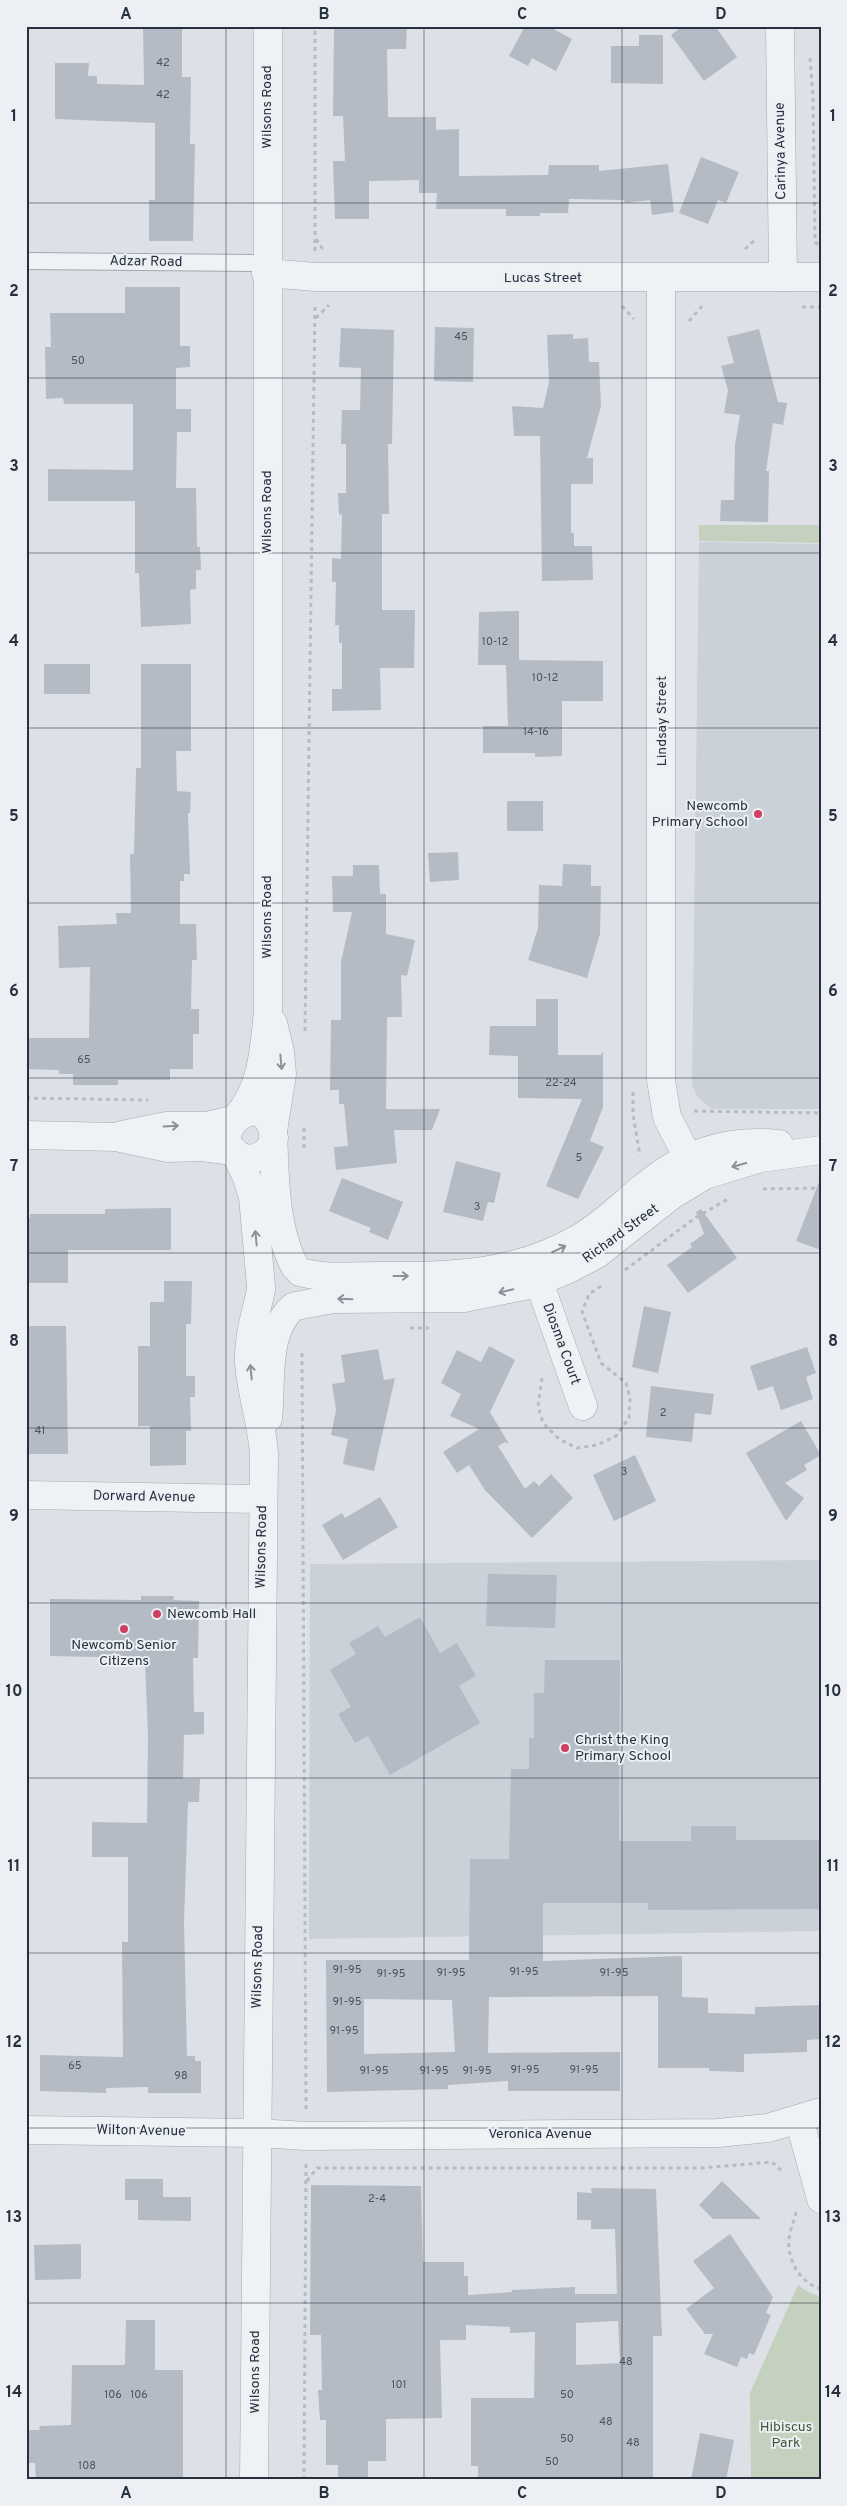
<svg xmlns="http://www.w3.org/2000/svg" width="847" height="2506" viewBox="0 0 847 2506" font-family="Overpass,sans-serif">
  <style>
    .built { fill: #cbd1d9 }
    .green { fill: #c4d1be }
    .building { fill: #b4bbc4; fill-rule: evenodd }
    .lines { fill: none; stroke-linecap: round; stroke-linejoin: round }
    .service-casing { stroke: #a2a8b1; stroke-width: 18 }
    .minor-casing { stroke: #a2a8b1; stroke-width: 29 }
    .tertiary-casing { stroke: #a2a8b1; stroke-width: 29 }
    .path { stroke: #b7bcc2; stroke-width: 3; stroke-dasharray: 4 4; stroke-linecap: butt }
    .service { stroke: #eff2f5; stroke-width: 16 }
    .minor { stroke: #eff2f5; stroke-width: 28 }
    .tertiary { stroke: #eff2f5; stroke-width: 28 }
    .oneway { stroke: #8a919a }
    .grid { fill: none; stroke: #26303e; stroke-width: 1; stroke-opacity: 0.55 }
    .poi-dot { fill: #cf3f5f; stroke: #ecf0f5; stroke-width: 2 }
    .labels { text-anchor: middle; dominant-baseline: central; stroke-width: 4; stroke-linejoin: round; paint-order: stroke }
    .number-label { font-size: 11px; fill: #4a5360 }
    .street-label { font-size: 14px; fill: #26303e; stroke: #ecf0f5 }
    .poi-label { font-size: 14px; fill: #26303e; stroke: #ecf0f5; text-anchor: start }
    .park-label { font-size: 14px; fill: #3d5933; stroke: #ecf0f5 }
    .neatline { fill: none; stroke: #26303e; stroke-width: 2 }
    .grid-label { font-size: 16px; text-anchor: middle; font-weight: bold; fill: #26303e }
  </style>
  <rect width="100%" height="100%" fill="#dde1e7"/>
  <g class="built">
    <path d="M699 542 821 544V1109H712L698 1098 692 1085Z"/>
    <path d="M821 1560V1931L309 1939 310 1564Z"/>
  </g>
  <g class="green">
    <path d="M699 525H821V543L699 541Z"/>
    <path d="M798 2285 808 2292 821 2297V2480H751L750 2393Z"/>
  </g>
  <g class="building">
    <path d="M143 26H182V77H191L190 144H195L193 241H149V200H155V123L55 119V63H89L88 76H97V84L144 85Z"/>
    <path d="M334 26H407L406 49H387L388 117H436V130L459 129V176L548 175 549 165H599V171L668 164 674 212 652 215 650 200 625 203 624 200 569 199 568 213H540V216H506V209H436L437 193H419V180L369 181V219H335L333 161H345L343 116H333Z"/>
    <path d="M525 26H548L572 39 556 71 532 58 528 66 509 56Z"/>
    <path d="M683 26H715L737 57 704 81 671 35Z"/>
    <path d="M639 35H663V84L611 83V46H639Z"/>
    <path d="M701 157 739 172 726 203 718 200 708 224 679 213Z"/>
    <path d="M125 287H180V346H190V367L176 368V409H191V432H177L176 488H196L197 547H200L201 570H196V589L190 590 191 624 141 627 139 573H135V501H48V469L133 470V404H64L63 398 46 399 45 347H51L50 313H125Z"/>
    <path d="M435 327 474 328 473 382 434 381Z"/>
    <path d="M341 328 394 330 392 444H388L389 514H382V610H415L414 668H380L381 710 332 711V689H342V643H339V625H335L336 582H332V558L341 559 342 514 339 515 338 493H346V444H341L342 410H360L361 368 339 367Z"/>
    <path d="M759 329 778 402 787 403 783 425 773 423 766 471H769L768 522 720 521 721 500H734L735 445 740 415 724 413 728 390 721 366 734 363 727 337Z"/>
    <path d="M573 334V339L588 338 589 362H599L601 406 587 458H593V484H571V533H574V546H592L593 580 542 581 540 436H514L512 406 543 408 549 382 547 335Z"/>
    <path d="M519 611V660L603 661V701H562V756L535 757V753H483V726H508L506 665H478L479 612Z"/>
    <rect x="44" y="664" width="46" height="30"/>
    <path d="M141 664H191V751H176L177 791 191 792 190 813H188L190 874H184V881H180V924H196L197 960H192L191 1009H199V1034H193V1069H170V1080H118V1085H73V1074H59V1070L26 1069V1038H89L90 967 59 968 58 926 117 924 116 913H131L130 854H134L136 768H141Z"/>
    <rect x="507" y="801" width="36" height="30"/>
    <path d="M458 852 459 880 430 882 428 853Z"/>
    <path d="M563 864 591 865V886H601L600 934 587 978 528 960 538 928 539 885 562 886Z"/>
    <path d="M353 865H379L380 894H386V934L415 940 407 976 401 975 402 1017H387L386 1109H440L432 1130H394L397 1163 336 1170 334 1147 348 1146 344 1104H339V1090H330L331 1020H341V962L352 912H333L332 876H353Z"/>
    <path d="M536 999H558V1055H601L603 1051V1107L590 1141 604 1147 578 1199 546 1186 582 1099 518 1098V1056L489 1055 490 1026H536Z"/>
    <path d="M456 1161 501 1173 494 1203 488 1202 483 1221 443 1212Z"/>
    <path d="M342 1178 403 1202 388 1240 369 1232 371 1228 329 1211Z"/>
    <path d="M819 1182 821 1183V1250L796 1241Z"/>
    <path d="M171 1208V1250H68V1283H27L26 1218H30V1214H105V1209Z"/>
    <path d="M701 1209 737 1258 688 1293 667 1265 692 1247 690 1244 704 1234 696 1212Z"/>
    <path d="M164 1281H192L191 1324H186V1376H195V1397H190L191 1431H186V1465L150 1466V1426H138V1346H150V1302H164Z"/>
    <path d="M644 1306 671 1312 658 1373 632 1367Z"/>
    <path d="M26 1326H66L68 1454H26Z"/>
    <path d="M489 1346 515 1360 490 1412 509 1444 505 1442 498 1446 525 1489 534 1481 539 1486 551 1474 573 1498 532 1538 485 1490 469 1465 457 1473 443 1452 479 1429 450 1416 461 1394 441 1383 457 1350 481 1362Z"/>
    <path d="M807 1347 816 1373 806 1377 813 1399 781 1410 773 1386 758 1391 750 1366Z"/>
    <path d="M378 1349 384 1380 395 1378 374 1471 343 1464 348 1439 331 1435 336 1410 332 1384 345 1382 341 1355Z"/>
    <path d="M651 1386 714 1394 711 1415 695 1413 692 1442 646 1437Z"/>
    <path d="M801 1421 821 1455 804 1465 807 1470 785 1483 804 1498 786 1521 746 1453Z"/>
    <path d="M635 1455 656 1501 614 1521 593 1475Z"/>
    <path d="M380 1497 398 1527 343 1560 322 1525 342 1513 345 1518Z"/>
    <path d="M488 1574 557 1575 555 1628 486 1626Z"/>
    <path d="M141 1596H174L173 1600 199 1601 198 1658H193L194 1712H204V1734L184 1735 183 1779H200L199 1802H188L184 1922 187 2056H195V2061H201V2093H148V2087L106 2088V2093L40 2091V2055L123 2057 122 1942H128V1857H92V1822L147 1823 148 1736 145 1662 140 1661V1658L50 1656V1599L141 1600Z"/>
    <path d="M420 1617 440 1653 457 1643 476 1676 459 1686 480 1723 390 1775 368 1736 355 1743 338 1714 351 1707 330 1670 356 1654 349 1643 378 1626 385 1637Z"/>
    <path d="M545 1660H620L619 1841H691V1826H736V1840H821V1909L648 1910V1903H543V1961L682 1956V1997L708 1998V2013L755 2014V2007L821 2005V2039L807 2040V2052L744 2054V2072L709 2071V2068H658V1996L489 1997 488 2053 620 2052V2091H508V2081L448 2085V2089L327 2092 326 1960H469L470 1859H509L511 1769H529V1738H534V1693H544ZM364 1999 452 2000 455 2052 364 2054Z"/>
    <path d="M125 2179H163V2197H191V2221L138 2220V2200H125Z"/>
    <path d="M722 2181 761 2219H713L699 2205Z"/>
    <path d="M311 2185 421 2186 423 2262H464V2276H468V2295L512 2292V2290L575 2287V2294H617L615 2229H591V2220H577V2192L592 2193 591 2188 656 2189 662 2336H653V2480H478V2466H471V2398H534L535 2332 510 2333V2327L466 2325V2340H440L442 2418 386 2419V2461H368V2480H338V2465H326V2420H320L318 2390H322L321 2335H310ZM618 2321 620 2363 576 2365V2323Z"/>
    <path d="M730 2234 773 2297 766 2313 771 2315 754 2355 749 2353 747 2359 741 2357 737 2367 704 2354 713 2334H705L686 2309 714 2288 693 2261Z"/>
    <path d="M81 2244V2279L35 2280 34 2245Z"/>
    <path d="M126 2320H155V2370H183V2480H36L35 2463H26V2430H39L40 2426 71 2425 72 2365H125Z"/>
    <path d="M700 2433 734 2440 726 2480H691Z"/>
  </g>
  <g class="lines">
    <g class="service-casing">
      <path id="service" d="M26 261 266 263"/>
    </g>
    <g class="minor-casing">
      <g id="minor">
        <path d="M780 26 783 277"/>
        <path d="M266 273 316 277H821"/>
        <path d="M661 278V1080L667 1117 688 1158"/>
        <path d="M539 1282 583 1406"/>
        <path d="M26 1495 263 1499"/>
        <path d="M799 2119 821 2199"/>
        <path d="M26 2130 257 2133 306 2136 718 2133 768 2128 821 2112"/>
      </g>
    </g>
    <g class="tertiary-casing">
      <g id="tertiary">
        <path d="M273 1023 280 1052 282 1074 273 1131"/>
        <path d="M237 1117C263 1087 264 1048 268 1011V26"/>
        <path d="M26 1135 116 1137 168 1148 202 1147 233 1151"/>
        <path d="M122 1135 166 1126H207L233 1120"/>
        <path d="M274 1138C270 1151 262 1158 249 1159 194 1147 258 1079 273 1131 275 1176 274 1227 295 1267"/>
        <path d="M235 1152 247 1178 253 1197 261 1286"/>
        <path d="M300 1272C326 1279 352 1276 379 1276 452 1276 515 1276 581 1237 603 1224 620 1207 640 1190 683 1154 722 1139 779 1144"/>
        <path d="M296 1306 333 1299 464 1298 529 1285 567 1270 597 1254 672 1195 705 1175 761 1158 821 1150"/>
        <path d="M268 1418C272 1384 264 1332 293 1307"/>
        <path d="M254 2480 264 1454C262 1423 251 1393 249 1362 248 1336 256 1314 261 1290"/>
      </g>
    </g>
    <g class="path">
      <path d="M810 58 813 96 815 242 821 247"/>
      <path d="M316 239 322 248H324"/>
      <path d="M745 249 755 240"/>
      <path d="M315 251V26"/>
      <path d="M622 306 634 319"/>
      <path d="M802 307H821"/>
      <path d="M316 318 329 305"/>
      <path d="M689 321 702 306"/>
      <path d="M305 1031 315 304"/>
      <path d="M633 1092V1115L640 1156"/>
      <path d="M26 1098 148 1100"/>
      <path d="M694 1111 821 1113"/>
      <path d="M304 1148V1127"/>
      <path d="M763 1189 821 1188"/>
      <path d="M625 1270 695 1218 728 1199"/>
      <path d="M410 1328H429"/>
      <path d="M302 1353 306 2109"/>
      <path d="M542 1378 538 1406 543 1423 559 1439 577 1448 597 1445 616 1436 629 1418 630 1398 626 1383 601 1363 582 1312 589 1294 603 1285"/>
      <path d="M307 2181 317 2168H701L772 2162 784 2173"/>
      <path d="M796 2212C794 2221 790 2230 789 2239 787 2260 800 2283 821 2289"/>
      <path d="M304 2480 306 2163"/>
    </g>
    <use href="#service" class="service"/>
    <use href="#minor" class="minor"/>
    <use href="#tertiary" class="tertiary"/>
  </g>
  <defs><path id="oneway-shaft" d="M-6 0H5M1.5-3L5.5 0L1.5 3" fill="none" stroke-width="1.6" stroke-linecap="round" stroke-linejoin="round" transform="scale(1.25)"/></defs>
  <g class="oneway">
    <use href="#oneway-shaft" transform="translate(281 1062) rotate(85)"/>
    <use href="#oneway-shaft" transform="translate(171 1126) rotate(-3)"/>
    <use href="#oneway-shaft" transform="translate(739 1165) rotate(164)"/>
    <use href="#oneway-shaft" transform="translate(256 1238) rotate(-95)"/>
    <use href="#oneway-shaft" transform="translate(559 1249) rotate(-25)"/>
    <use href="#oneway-shaft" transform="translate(401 1276)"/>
    <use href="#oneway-shaft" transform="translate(506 1291) rotate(167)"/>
    <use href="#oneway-shaft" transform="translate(345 1299) rotate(-178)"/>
    <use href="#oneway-shaft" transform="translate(251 1372) rotate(-96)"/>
  </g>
  <path class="grid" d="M226 26V2480M424 26V2480M622 26V2480M26 203H821M26 378H821M26 553H821M26 728H821M26 903H821M26 1078H821M26 1253H821M26 1428H821M26 1603H821M26 1778H821M26 1953H821M26 2128H821M26 2303H821"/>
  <g class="poi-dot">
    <circle cx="758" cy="814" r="5"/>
    <circle cx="157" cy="1614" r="5"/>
    <circle cx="124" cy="1629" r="5"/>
    <circle cx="565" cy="1748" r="5"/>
  </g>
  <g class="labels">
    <g class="number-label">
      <text x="163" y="63">42</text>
      <text x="163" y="95">42</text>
      <text x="461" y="337">45</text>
      <text x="78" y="361">50</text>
      <text x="495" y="642">10-12</text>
      <text x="545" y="678">10-12</text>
      <text x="536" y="732">14-16</text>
      <text x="84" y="1060">65</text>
      <text x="561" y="1083">22-24</text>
      <text x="579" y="1158">5</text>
      <text x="477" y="1207">3</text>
      <text x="663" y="1413">2</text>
      <text x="40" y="1431">41</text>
      <text x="624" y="1472">3</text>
      <text x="347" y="1970">91-95</text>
      <text x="524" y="1972">91-95</text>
      <text x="451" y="1973">91-95</text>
      <text x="614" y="1973">91-95</text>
      <text x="391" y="1974">91-95</text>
      <text x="347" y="2002">91-95</text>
      <text x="344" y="2031">91-95</text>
      <text x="75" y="2066">65</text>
      <text x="525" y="2070">91-95</text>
      <text x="584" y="2070">91-95</text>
      <text x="374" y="2071">91-95</text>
      <text x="434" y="2071">91-95</text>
      <text x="477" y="2071">91-95</text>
      <text x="181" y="2076">98</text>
      <text x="377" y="2199">2-4</text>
      <text x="626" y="2362">48</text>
      <text x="399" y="2385">101</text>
      <text x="113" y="2395">106</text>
      <text x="139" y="2395">106</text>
      <text x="567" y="2395">50</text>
      <text x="606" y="2422">48</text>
      <text x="567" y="2439">50</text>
      <text x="633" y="2443">48</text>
      <text x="552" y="2462">50</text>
      <text x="87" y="2466">108</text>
    </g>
    <g class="street-label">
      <text transform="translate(267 107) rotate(-90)">Wilsons Road</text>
      <text transform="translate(781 151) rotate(-91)">Carinya Avenue</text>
      <text transform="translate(146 262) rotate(1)">Adzar Road</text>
      <text x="543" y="278">Lucas Street</text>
      <text transform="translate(267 512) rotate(-90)">Wilsons Road</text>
      <text transform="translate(662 721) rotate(-90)">Lindsay Street</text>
      <text transform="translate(267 917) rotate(-90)">Wilsons Road</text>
      <text transform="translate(621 1234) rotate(-36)">Richard Street</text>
      <text transform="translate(561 1344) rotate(70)">Diosma Court</text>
      <text transform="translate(144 1497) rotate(1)">Dorward Avenue</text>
      <text transform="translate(262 1547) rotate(-89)">Wilsons Road</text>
      <text transform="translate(258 1967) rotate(-89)">Wilsons Road</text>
      <text transform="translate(141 2131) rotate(1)">Wilton Avenue</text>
      <text x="540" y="2134">Veronica Avenue</text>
      <text transform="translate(255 2372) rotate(-90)">Wilsons Road</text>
    </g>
    <g class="poi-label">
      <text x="748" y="806" text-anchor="end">Newcomb<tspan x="748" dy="16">Primary School</tspan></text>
      <text x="167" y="1614">Newcomb Hall</text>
      <text x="124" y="1645" text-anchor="middle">Newcomb Senior<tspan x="124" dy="16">Citizens</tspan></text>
      <text x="575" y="1740">Christ the King<tspan x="575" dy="16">Primary School</tspan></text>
    </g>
    <g class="park-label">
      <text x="786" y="2427">Hibiscus<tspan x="786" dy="16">Park</tspan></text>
    </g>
  </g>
  <rect width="847" height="2506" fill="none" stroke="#ecf0f5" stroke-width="55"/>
  <rect x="28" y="28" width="792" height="2450" class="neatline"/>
  <g class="grid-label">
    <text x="126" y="19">A</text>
    <text x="324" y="19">B</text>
    <text x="522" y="19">C</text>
    <text x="721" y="19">D</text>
    <text x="14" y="121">1</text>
    <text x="833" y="121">1</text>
    <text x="14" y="296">2</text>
    <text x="833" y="296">2</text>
    <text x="14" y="471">3</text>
    <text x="833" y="471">3</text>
    <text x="14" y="646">4</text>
    <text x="833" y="646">4</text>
    <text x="14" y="821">5</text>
    <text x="833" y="821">5</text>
    <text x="14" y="996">6</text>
    <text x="833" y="996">6</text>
    <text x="14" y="1171">7</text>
    <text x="833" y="1171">7</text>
    <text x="14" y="1346">8</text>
    <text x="833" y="1346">8</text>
    <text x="14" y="1521">9</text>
    <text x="833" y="1521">9</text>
    <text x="14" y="1696">10</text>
    <text x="833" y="1696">10</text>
    <text x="14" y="1871">11</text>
    <text x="833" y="1871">11</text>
    <text x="14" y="2047">12</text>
    <text x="833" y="2047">12</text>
    <text x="14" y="2222">13</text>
    <text x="833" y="2222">13</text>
    <text x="14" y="2397">14</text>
    <text x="833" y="2397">14</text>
    <text x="126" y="2498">A</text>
    <text x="324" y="2498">B</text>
    <text x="522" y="2498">C</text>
    <text x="721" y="2498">D</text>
  </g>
</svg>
